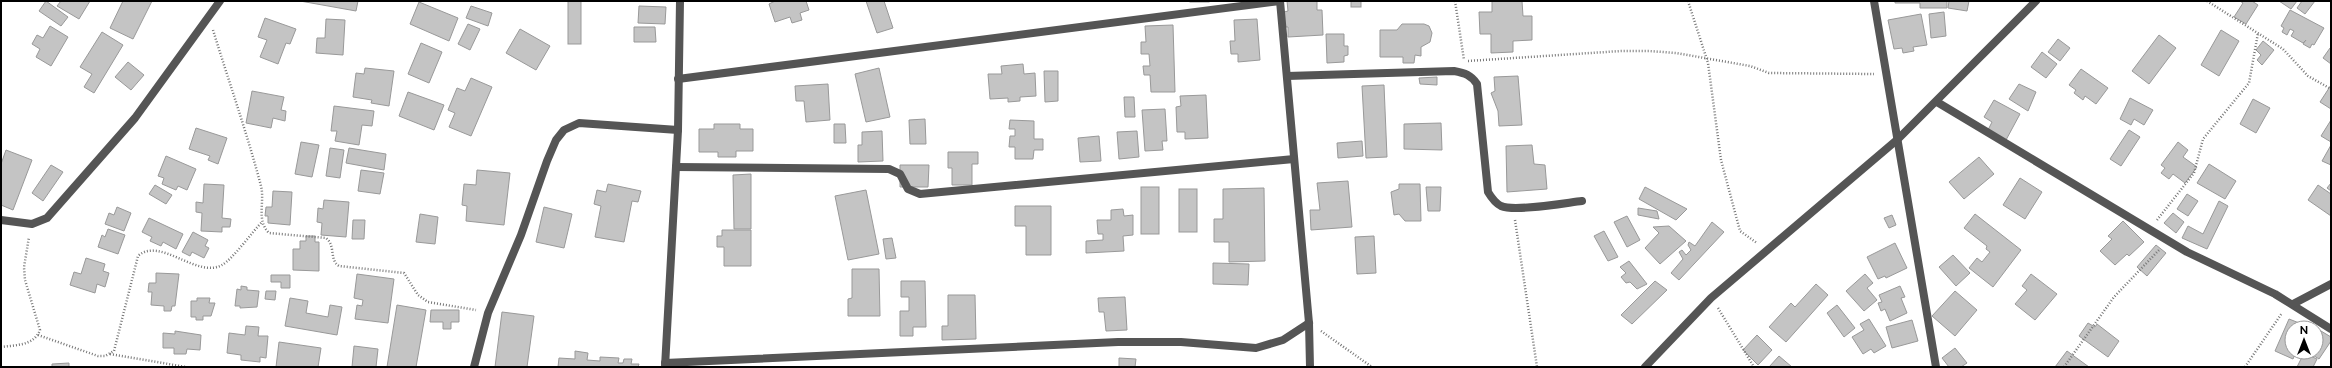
<svg xmlns="http://www.w3.org/2000/svg" width="2332" height="368" viewBox="0 0 2332 368" font-family="Raleway,sans-serif">
  <style>
    .building { fill: #c4c4c4; stroke: #999 }
    .lines { fill: none; stroke-linecap: round; stroke-linejoin: round }
    .path { stroke: #777; stroke-width: 2.5; stroke-dasharray: 1 2; stroke-linecap: butt }
    .minor { stroke: #555; stroke-width: 8 }
  </style>
  <rect width="100%" height="100%" fill="#fff"/>
  <g class="building">
    <path d="M46 1 68 17 61 26 39 11Z"/>
    <path d="M61 1H90L79 19 57 6Z"/>
    <path d="M123 1H152L133 39 110 28Z"/>
    <path d="M300 1H358L356 11Z"/>
    <rect x="568" y="1" width="13" height="43"/>
    <path d="M806 1 809 10 800 13 802 20 792 23 790 17 775 22 769 4 775 1Z"/>
    <path d="M866 1H884L893 28 877 33Z"/>
    <rect x="1190" y="1" width="19" height="1"/>
    <path d="M1287 1H1317V10H1322L1323 35 1288 37V27H1284V12L1288 11Z"/>
    <rect x="1351" y="1" width="10" height="6"/>
    <path d="M1492 1H1522L1523 16H1532V40L1513 41V52L1491 53V34H1480L1479 12H1492Z"/>
    <path d="M1895 1H1947V8H1920V3H1895Z"/>
    <path d="M1949 1H1969L1967 11 1948 8Z"/>
    <path d="M2240 1H2252L2258 5 2246 24 2234 17 2243 3Z"/>
    <path d="M2279 1H2297L2291 9Z"/>
    <path d="M2302 1H2315L2305 14 2297 8Z"/>
    <path d="M419 2 458 18 449 41 410 24Z"/>
    <path d="M471 6 492 13 488 26 466 18Z"/>
    <path d="M639 6 666 7 665 24 638 23Z"/>
    <path d="M2290 10 2324 28 2314 45 2312 44 2310 48 2303 44 2306 40 2303 43 2291 36 2294 31 2290 29 2287 35 2282 32 2284 28 2281 26Z"/>
    <path d="M1944 12 1946 36 1931 38 1929 14Z"/>
    <path d="M1921 14 1927 45 1913 47 1914 51 1903 53 1902 48 1894 49 1888 20Z"/>
    <path d="M265 18 296 29 290 44 286 43 278 64 260 57 267 40 258 37Z"/>
    <path d="M326 19 345 20 343 55 316 53 317 38H325Z"/>
    <path d="M1257 19 1260 60 1238 62V54H1231L1230 41H1235L1234 20Z"/>
    <path d="M468 24 480 29 470 50 458 44Z"/>
    <path d="M1402 24H1424L1429 26 1432 33 1430 42 1421 47V56L1415 55 1414 63H1403V57H1380V30H1397Z"/>
    <path d="M1173 25 1175 92H1151L1150 75H1144L1143 66H1150L1149 54H1141V42H1146L1145 26Z"/>
    <path d="M50 26 68 37 51 66 36 57 40 49 32 44 37 35 43 38Z"/>
    <path d="M634 27H655L656 42H634Z"/>
    <path d="M520 29 550 46 536 70 506 53Z"/>
    <path d="M2221 30 2239 41 2219 76 2201 65Z"/>
    <path d="M102 32 123 45 94 93 84 87 92 74 80 67Z"/>
    <path d="M1326 34H1344V46H1348V55L1344 56V62L1327 63Z"/>
    <path d="M2159 35 2176 48 2149 84 2132 71Z"/>
    <path d="M2058 39 2070 48 2060 61 2048 52Z"/>
    <path d="M2263 41 2274 50 2262 65 2257 60 2261 55 2256 50Z"/>
    <path d="M421 43 442 52 429 83 408 74Z"/>
    <path d="M2330 48 2331 49V64L2323 58Z"/>
    <path d="M2042 52 2057 64 2046 78 2031 67Z"/>
    <path d="M128 62 144 75 131 90 115 77Z"/>
    <path d="M1023 64 1024 74 1035 73 1036 96 1020 97V101L1008 102V98L990 99 988 74H1002L1001 66Z"/>
    <path d="M365 68 394 71 389 106 371 103 372 100 353 97 356 73 364 74Z"/>
    <path d="M879 68 890 117 866 122 855 74Z"/>
    <path d="M2081 69 2108 88 2096 104 2085 96 2083 100 2074 93 2076 90 2069 85Z"/>
    <path d="M1044 71H1058V101L1045 102Z"/>
    <path d="M1518 76 1522 125 1499 126 1498 111 1491 93 1495 91 1494 77Z"/>
    <path d="M1437 77V85L1420 84 1419 78Z"/>
    <path d="M471 78 492 87 471 136 449 127 455 113 448 110 457 88 465 91Z"/>
    <path d="M828 84 830 120 806 122 804 101H796L795 86Z"/>
    <path d="M2019 84 2036 92 2028 111 2009 99Z"/>
    <path d="M1384 85 1387 157 1366 158 1362 86Z"/>
    <path d="M2331 85V109L2320 102Z"/>
    <path d="M252 91 284 97 281 110 286 111 285 121 273 118 271 128 246 123Z"/>
    <path d="M408 92 444 105 434 130 399 116Z"/>
    <path d="M1206 95 1208 138 1185 139V132H1177L1176 107 1181 106 1180 96Z"/>
    <path d="M1124 97H1134L1135 117H1125Z"/>
    <path d="M2130 98 2153 110 2144 125 2134 119 2131 125 2120 119Z"/>
    <path d="M2253 99 2270 108 2256 133 2240 124Z"/>
    <path d="M1994 100 2020 114 2006 140 1988 130 1992 122 1984 117Z"/>
    <path d="M334 106 374 111 372 126 362 125 359 145 335 141 337 131H331Z"/>
    <path d="M1165 109 1167 141H1162L1163 150 1145 151 1142 110Z"/>
    <path d="M925 119 926 144H910L909 120Z"/>
    <path d="M1010 120 1034 121V139H1043V150H1034L1033 159H1015V147H1009L1010 136H1015V129H1009Z"/>
    <path d="M2331 120V142L2321 136Z"/>
    <path d="M1441 123 1442 150 1404 149V124Z"/>
    <path d="M714 124H740V129H753V151H736V157H718V152H699V129H714Z"/>
    <path d="M834 124H845L846 143H834Z"/>
    <path d="M196 128 227 138 218 164 208 160 210 156 189 149Z"/>
    <path d="M2129 130 2140 137 2121 166 2110 159Z"/>
    <path d="M882 131 883 161 858 162V145H862V132Z"/>
    <path d="M1137 131 1139 157 1119 159 1117 132Z"/>
    <path d="M1099 136 1101 161 1080 162 1078 138Z"/>
    <path d="M1362 141 1363 156 1338 158 1337 143Z"/>
    <path d="M301 142 319 145 312 177 295 174Z"/>
    <path d="M2178 142 2188 150 2183 157 2197 167 2185 183 2173 174 2169 179 2161 173 2165 168 2161 165Z"/>
    <path d="M1532 145 1534 164 1545 165 1547 189 1507 192 1506 146Z"/>
    <path d="M2331 145V165L2322 161Z"/>
    <path d="M330 148 344 150 340 178 326 176Z"/>
    <path d="M349 148 386 154 384 170 346 163Z"/>
    <path d="M6 150 32 160 13 210 1 205V164Z"/>
    <path d="M948 152H978V164H972V185H952V168H948Z"/>
    <path d="M166 156 196 169 187 190 178 186 176 190 162 184 164 178 158 176Z"/>
    <path d="M1979 157 1994 174 1964 199 1949 182Z"/>
    <path d="M2209 164 2236 181 2225 199 2197 183Z"/>
    <path d="M51 165 63 172 43 201 32 193Z"/>
    <path d="M900 165H929L928 187H900Z"/>
    <path d="M361 170 384 173 380 194 358 191Z"/>
    <path d="M477 170 510 173 504 225 466 221 467 206 462 205 464 184 476 185Z"/>
    <path d="M751 174V229H734L733 175Z"/>
    <path d="M2020 178 2042 192 2025 219 2003 205Z"/>
    <path d="M1348 181 1352 227 1311 230 1310 210H1320L1317 183Z"/>
    <path d="M2331 183V191L2327 188Z"/>
    <path d="M204 184 224 185 222 218 231 219 230 227H222V232L201 231 202 213 196 212V202L203 203Z"/>
    <path d="M608 184 641 191 638 202 632 201 624 242 595 237 601 206 594 204 597 190 606 192Z"/>
    <path d="M1399 184H1420L1421 221H1405L1399 214 1394 215 1391 192 1399 189Z"/>
    <path d="M155 185 172 195 166 204 149 194Z"/>
    <path d="M2318 185 2331 194V216L2308 200Z"/>
    <rect x="1141" y="187" width="18" height="47"/>
    <path d="M1426 187H1441L1440 211H1428Z"/>
    <path d="M1645 187 1687 209 1676 220 1639 199Z"/>
    <path d="M1264 188 1265 261 1229 262V242H1214V219H1223V189Z"/>
    <rect x="1179" y="189" width="18" height="43"/>
    <path d="M866 190 879 254 848 260 835 196Z"/>
    <path d="M273 191 292 192 290 225 268 223V216H265L266 207H272Z"/>
    <path d="M2187 194 2198 201 2188 216 2177 209Z"/>
    <path d="M324 200 349 202 346 237 321 235 322 223 317 222 318 208 323 209Z"/>
    <path d="M2219 201 2228 206 2207 249 2182 238 2188 226 2203 234Z"/>
    <path d="M1015 206H1051V255H1026V226H1015Z"/>
    <path d="M117 207 131 213 124 231 105 224 109 213 114 215Z"/>
    <path d="M544 207 572 214 564 248 536 242Z"/>
    <path d="M1638 208 1657 211 1659 219 1638 215Z"/>
    <path d="M1123 209 1124 216 1133 215V235L1123 236 1124 251 1086 253V241L1103 240V234H1098L1097 220H1111V210Z"/>
    <path d="M2173 213 2184 222 2176 233 2164 223Z"/>
    <path d="M420 214 438 217 435 244 416 242Z"/>
    <path d="M1975 214 2021 250 1993 287 1969 268 1977 258 1982 262 1990 252 1986 249 1987 246 1964 228Z"/>
    <path d="M1892 215 1896 225 1889 228 1884 218Z"/>
    <path d="M1627 216 1640 240 1627 247 1614 222Z"/>
    <path d="M149 218 183 234 176 249 163 242 161 246 150 241 152 237 142 232Z"/>
    <path d="M353 220H365L364 239H352Z"/>
    <path d="M2123 221 2144 242 2129 256 2127 254 2115 265 2100 251 2112 239 2108 236Z"/>
    <path d="M1712 222 1724 232 1679 280 1671 273 1683 259 1679 252 1682 250 1686 255 1691 250 1688 245 1689 242 1695 246Z"/>
    <path d="M1669 226 1686 241 1660 264 1645 248 1659 233 1653 227Z"/>
    <path d="M108 229 125 235 118 254 98 247 102 235 105 237Z"/>
    <path d="M722 230H751V266H724V247H717V236H722Z"/>
    <path d="M1604 231 1618 257 1608 261 1594 236Z"/>
    <path d="M193 232 208 240 205 246 209 248 204 258 192 252 190 256 182 252Z"/>
    <path d="M306 236H315V242H319V271L293 270V249H300V241H306Z"/>
    <path d="M1374 236 1376 273 1357 274 1355 237Z"/>
    <path d="M892 238 896 258 886 259 883 239Z"/>
    <path d="M1895 243 1907 268 1886 278 1885 276 1878 279 1867 257Z"/>
    <path d="M2156 245 2166 253 2147 276 2137 267Z"/>
    <path d="M1953 255 1970 273 1956 286 1939 267Z"/>
    <path d="M86 258 105 264 103 271 109 273 105 287 97 284 95 293 70 285 74 272 81 274Z"/>
    <path d="M1629 261 1647 284 1637 289 1630 282 1626 283 1621 277 1626 273 1620 267Z"/>
    <path d="M1213 263 1249 264 1248 285 1213 284Z"/>
    <path d="M852 269H879L880 316H848V299L852 298Z"/>
    <path d="M156 273 179 274 175 306H172L171 311H164V306L151 305 152 292H148L149 283H156Z"/>
    <path d="M357 274 394 279 388 323 355 319 357 305 362 306 363 300 354 298Z"/>
    <path d="M1865 274 1873 283 1867 288 1877 300 1864 311 1846 291Z"/>
    <path d="M2031 274 2057 294 2035 320 2015 304 2027 290 2022 286Z"/>
    <path d="M271 275H290V288H281V282H271Z"/>
    <path d="M901 281H925L926 327H913V336H900V311H909V297H901Z"/>
    <path d="M1655 281 1667 290 1632 324 1621 315Z"/>
    <path d="M1816 284 1828 295 1786 342 1769 327 1791 303 1795 307Z"/>
    <path d="M241 286 247 287V290L259 291 257 307 240 308V306H235L237 289 241 290Z"/>
    <path d="M1900 286 1905 297 1901 298 1907 313 1890 321 1885 309 1881 311 1878 303 1882 302 1879 295Z"/>
    <path d="M266 291H276L275 300 265 299Z"/>
    <path d="M1955 291 1977 310 1955 336 1932 316Z"/>
    <path d="M948 295H975L976 339 942 340V326H948Z"/>
    <path d="M1125 297 1127 330 1106 331 1104 312H1099L1098 298Z"/>
    <path d="M197 298H210L209 303H215L211 316H203V320H196V317H191V301H197Z"/>
    <path d="M290 298 308 301 306 313 328 317 330 305 342 307 337 335 285 326Z"/>
    <path d="M397 305 426 310 416 367H387Z"/>
    <path d="M1837 305 1855 328 1844 337 1827 313Z"/>
    <path d="M431 310H459V322H451V329H443V322H430Z"/>
    <path d="M502 312 534 316 527 367H495Z"/>
    <path d="M1869 319 1886 346 1874 353 1871 349 1863 354 1852 337 1864 330 1860 324Z"/>
    <path d="M2289 319 2312 328H2292V352H2296L2293 359 2275 351Z"/>
    <path d="M1912 320 1918 341 1892 348 1886 327Z"/>
    <path d="M2088 323 2095 327 2097 324 2119 341 2108 357 2079 336Z"/>
    <path d="M246 326 259 327 258 336H268L266 358 260 357V362L241 360V355L227 353 229 333 245 335Z"/>
    <path d="M175 331 201 335 200 350 187 349 186 354H174V348H163V333L175 334Z"/>
    <path d="M2321 331 2331 337V341L2319 359 2308 352H2316V339Z"/>
    <path d="M1757 335 1772 350 1758 365 1743 350Z"/>
    <path d="M279 342 321 348 318 367H276Z"/>
    <path d="M354 346 378 349 376 367H378H352Z"/>
    <path d="M1955 348 1967 363 1961 367H1949L1942 358Z"/>
    <path d="M575 351 588 353 587 360 600 361V357L619 358 618 363H623L624 359H632L631 364H639L638 367H558L559 358 575 359Z"/>
    <path d="M2067 351 2089 367H2055Z"/>
    <path d="M2304 353 2317 359 2313 367H2297Z"/>
    <path d="M1779 356 1792 367H1769Z"/>
    <path d="M1119 358 1136 359 1135 367H1119Z"/>
    <path d="M69 363V367H52V364Z"/>
  </g>
  <g class="lines">
    <g class="path">
      <path d="M1455 1 1464 60"/>
      <path d="M1688 1 1708 63 1721 160 1740 231 1757 243"/>
      <path d="M2207 1 2283 49 2308 76 2331 89"/>
      <path d="M213 30C229 82 247 133 261 186 265 202 256 220 269 233L326 238C336 246 329 260 339 266L404 273 418 295 428 302 476 310"/>
      <path d="M1468 61 1621 51H1649L1676 53 1750 66 1769 73 1874 74"/>
      <path d="M1515 220 1537 367"/>
      <path d="M2157 220 2194 173 2203 139 2249 83 2258 33"/>
      <path d="M1718 308 1754 367"/>
      <path d="M1321 331 1372 367"/>
      <path d="M38 335 98 356H105L114 351 138 256C160 236 197 279 222 265 232 260 253 231 262 222"/>
      <path d="M1 347C15 345 34 346 40 330L25 280 24 267 29 237"/>
      <path d="M110 354 186 367"/>
      <path d="M2064 367 2114 297 2159 250"/>
      <path d="M2245 367 2282 313"/>
    </g>
    <g class="minor">
      <path d="M1280 1 1309 323 1310 367"/>
      <path d="M1874 1 1936 367"/>
      <path d="M1287 76 1454 71C1465 73 1471 75 1477 84L1488 192C1491 197 1495 203 1501 206 1515 212 1565 203 1582 201"/>
      <path d="M678 79 1280 1"/>
      <path d="M1937 102 2187 252 2275 294 2331 329"/>
      <path d="M676 167 889 169 900 174 908 189 920 194 1294 159"/>
      <path d="M1 220 32 224 47 218 135 118 220 1"/>
      <path d="M2293 304 2331 284"/>
      <path d="M665 363 1118 342H1181L1256 348 1283 340 1309 323"/>
      <path d="M474 367 488 313 521 235 547 161 556 140 564 130 579 123 678 130"/>
      <path d="M665 367 678 130 680 1"/>
      <path d="M1645 367 1711 298 1898 139 2036 1"/>
    </g>
  </g>
  <rect width="2332" height="368" fill="none" stroke="#000000" stroke-width="4"/>
  <g transform="translate(2304 340)"><circle r="19" fill="#ffffff" stroke="#999999"/>
  <path d="M0-3L7 15L0 10L-7 15Z" fill="#000000"/>
  <text y="-6" font-size="11" font-weight="bold" text-anchor="middle" fill="#000000">N</text>
  </g>
</svg>
